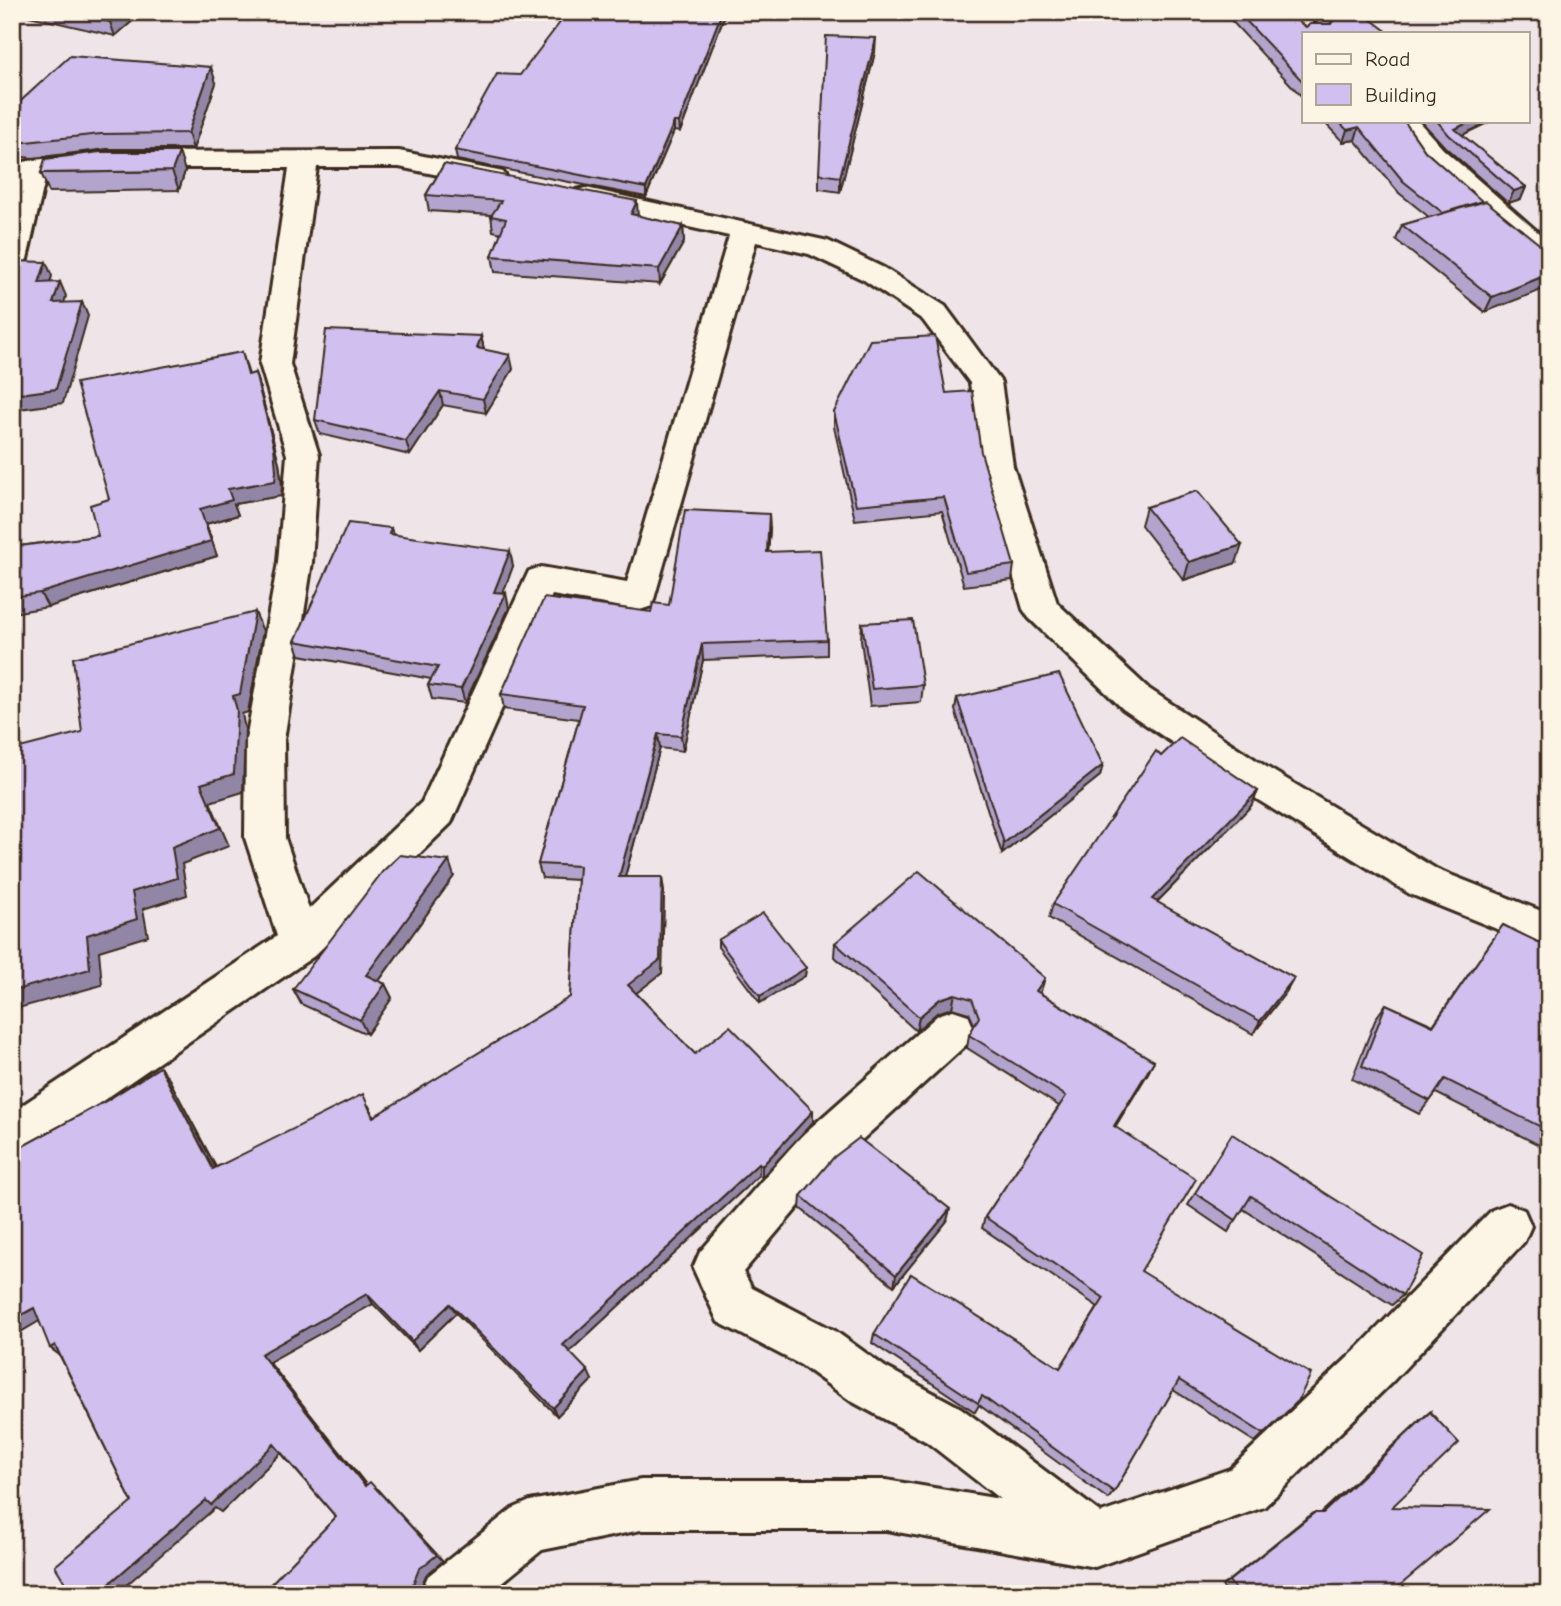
<svg xmlns="http://www.w3.org/2000/svg" width="1561" height="1606" viewBox="0 0 1561 1606" font-family="'Comic Neue',sans-serif">
  <style>
    .lines { fill: none; stroke-linecap: round; stroke-linejoin: round }
    .minor-casing { stroke: #3b2a1e; stroke-width: 6 }
    .minor { fill: #fcf5e5; fill-rule: evenodd }
    .wall { fill: #b3a4ce; stroke: #3b2a1e; stroke-width: 2 }
    .shaded-wall { fill: #9286a7; stroke: #3b2a1e; stroke-width: 2 }
    .building { fill: #d0bfef; stroke: #3b2a1e; stroke-width: 2 }
  </style>
  <rect width="100%" height="100%" fill="#efe5e8"/>
  <filter id="ink" filterUnits="userSpaceOnUse"><feTurbulence type="fractalNoise" baseFrequency=".0143" numOctaves="2"/><feDisplacementMap in="SourceGraphic" scale="14" xChannelSelector="R" yChannelSelector="G"/><feConvolveMatrix kernelMatrix="1 2 1 2 8 2 1 2 1" color-interpolation-filters="sRGB"/></filter>
  <g filter="url(#ink)">
    <g class="lines">
      <g class="minor-casing">
        <g id="minor">
          <path d="M1269 12H1298L1327 33H1304V37Z"/>
          <path d="M1391 121H1418L1443 149 1549 242V267L1539 264 1423 161Z"/>
          <path d="M399 151 503 172 507 178 503 184 493 186 399 167H317L290 364 319 455 312 562 284 740 285 838 309 909 422 802 529 571 541 567 627 582 729 236 576 202 572 196 576 190 586 188 828 241 884 268 945 306 1001 382 1013 466 1057 603 1149 689 1268 768 1438 870 1549 914V950L1410 894 1242 790 1123 709 1029 618 1023 609 981 466 970 383 923 320 864 280 809 254 756 242 652 606 640 610 552 595 451 823 314 956 28 1152 12 1158V1112L277 936 245 838 246 740 278 562 287 455 260 364 289 168H107L46 175 27 259 22 265 12 268C12 236 5 190 24 162L34 160 107 152Z"/>
          <path d="M953 1010 968 1015 974 1029 968 1043 831 1168 743 1272 752 1288 835 1331 885 1367 961 1408 1101 1513 1230 1469 1358 1348 1492 1210 1508 1204 1524 1210 1531 1226 1524 1242 1392 1382 1264 1507 1095 1567 886 1530H641L542 1550 488 1594H420L428 1576 512 1509 530 1501 641 1480H886L1000 1499 927 1442 851 1401 801 1365 718 1322 693 1268 700 1252 799 1138 938 1015Z"/>
        </g>
      </g>
      <use href="#minor" class="minor"/>
    </g>
    <g class="wall">
      <path d="M12 12H143L115 36Z"/>
      <path d="M1229 12H1285L1306 27 1318 24 1303 12H1361L1304 33V99L1228 17Z"/>
      <path d="M725 14 680 132 674 131 646 197 457 160 455 150 520 75Z"/>
      <path d="M875 52 840 192 819 189V174Z"/>
      <path d="M216 83 193 149H107L33 158 12 156V109Z"/>
      <path d="M1323 121H1404L1425 151 1482 202 1549 252 1485 312 1396 240 1402 225 1429 217 1399 193 1355 140 1343 142Z"/>
      <path d="M1421 121H1491L1462 135 1526 187 1521 199 1508 203 1445 147Z"/>
      <path d="M444 164 638 216 683 226 684 242 660 284 495 272 492 256 501 233 493 231 491 215 429 211 426 195Z"/>
      <path d="M185 171 179 190 49 192 41 173Z"/>
      <path d="M481 336 484 349 513 369 486 413 443 405 410 455 320 434 315 420Z"/>
      <path d="M242 352 249 375 255 373 260 389 279 463 282 486 281 496 234 504 238 515 206 524 217 556 48 607 12 613V547L98 536 109 499Z"/>
      <path d="M946 393 1014 565 1012 580 964 586 942 511 855 520 834 427V412Z"/>
      <path d="M1146 507 1236 563 1184 580 1141 525Z"/>
      <path d="M391 528 393 534 513 566 503 593 509 608 465 703 432 699 428 685 431 679 300 655 295 641Z"/>
      <path d="M770 529 768 552 827 640V655L703 660 683 751 660 748 625 877 664 891 662 973 636 993 695 1054 813 1122 762 1177 759 1175 569 1352 592 1380 557 1416 456 1313 418 1350 373 1304 269 1362 366 1485 443 1561 426 1575 419 1590 435 1591 438 1594H261L336 1517 281 1453 221 1512 215 1508 132 1502 60 1356 39 1321 12 1337V1152L106 1101 160 1067 169 1079 216 1167 369 1106 374 1117 570 997 578 880 542 878 538 864 579 719 504 709 501 694 651 612 669 605Z"/>
      <path d="M862 623 923 685 921 702 870 706 861 640Z"/>
      <path d="M957 698 1100 776 1002 854 955 710Z"/>
      <path d="M1161 756 1258 791 1251 806 1157 902 1294 978 1286 992 1253 1034 1049 918 1053 904Z"/>
      <path d="M454 876 379 981 385 984 392 998 367 1034 301 1004 293 989Z"/>
      <path d="M1503 925 1539 943 1547 932 1549 933V1150L1436 1093 1419 1114 1352 1079 1376 1018 1386 1004 1433 1025Z"/>
      <path d="M718 940 806 968 805 976 760 1003 718 947Z"/>
      <path d="M835 943 1041 991 1040 993 1154 1061 1148 1073 1115 1127 1141 1271 1298 1401 1255 1442 1173 1390 1114 1492 1108 1499 979 1405 975 1412 872 1343 874 1334 1060 1368 1098 1307 982 1228 985 1217 1059 1106 967 1048 969 1035 975 1026 969 1013 952 1008 937 1013 916 1031 834 956Z"/>
      <path d="M1232 1134 1403 1295 1392 1305 1243 1209 1228 1232 1188 1205Z"/>
      <path d="M801 1196 947 1221 894 1286 800 1208Z"/>
      <path d="M1430 1412 1392 1507 1390 1594H1228L1222 1586 1305 1519 1314 1513H1321L1420 1420Z"/>
    </g>
    <g class="shaded-wall">
      <path d="M122 12H143L115 36 110 22Z"/>
      <path d="M722 12H725V14L680 132 679 122Z"/>
      <path d="M876 38 875 52 840 192V177Z"/>
      <path d="M211 67 216 83 193 149 188 133Z"/>
      <path d="M1471 121H1491L1454 139 1455 129Z"/>
      <path d="M674 122V131L646 197V188Z"/>
      <path d="M1359 127 1355 140 1343 142 1347 130Z"/>
      <path d="M179 152 185 171 179 190 172 171Z"/>
      <path d="M1526 187 1521 199 1508 203 1514 191Z"/>
      <path d="M637 201 638 217 631 214Z"/>
      <path d="M683 226 684 242 660 284 659 269Z"/>
      <path d="M46 262 52 276 46 297 39 283Z"/>
      <path d="M1549 274V287L1485 312 1492 297Z"/>
      <path d="M60 282 66 296 60 318 53 303Z"/>
      <path d="M82 302 88 316 63 403 12 410V395Z"/>
      <path d="M481 336 484 350 477 348Z"/>
      <path d="M510 355 513 369 486 413 483 399Z"/>
      <path d="M255 373 260 389 279 463 282 486 281 496 234 504 238 515 206 524 217 556 48 607 40 593 200 509 228 489Z"/>
      <path d="M440 391 443 405 410 455 406 441Z"/>
      <path d="M769 514 770 529 767 568V552Z"/>
      <path d="M1242 545 1236 563 1184 580 1189 562Z"/>
      <path d="M510 551 513 566 498 606 494 592Z"/>
      <path d="M506 593 509 608 465 703 461 689Z"/>
      <path d="M255 612 263 631 248 712 242 714 245 729 243 792 210 802 229 846 182 864 187 895 143 909 148 936 99 951 102 985 15 1009 12 1006V991L87 935 132 892 172 847 201 784 233 696Z"/>
      <path d="M702 644 703 660 683 751 681 736Z"/>
      <path d="M658 734 660 748 621 891 619 877Z"/>
      <path d="M1103 765 1100 776 1002 854 1004 843Z"/>
      <path d="M1258 791 1251 806 1146 913 1152 899Z"/>
      <path d="M449 861 454 876 373 989 366 975Z"/>
      <path d="M662 877 664 891 662 973 630 998 628 985Z"/>
      <path d="M806 968 805 976 760 1003V996Z"/>
      <path d="M1045 978 1041 991 1032 1005 1036 991Z"/>
      <path d="M1294 978 1286 992 1253 1034 1260 1021Z"/>
      <path d="M385 984 392 998 367 1034 360 1020Z"/>
      <path d="M955 994 952 1008 937 1013 916 1031 919 1017 940 999Z"/>
      <path d="M1154 1061 1148 1073 1108 1138 1114 1126Z"/>
      <path d="M160 1067 169 1079 222 1180 213 1169Z"/>
      <path d="M813 1111V1122L762 1177V1166Z"/>
      <path d="M759 1163V1175L567 1354 563 1345Z"/>
      <path d="M950 1209 947 1221 894 1286 896 1275Z"/>
      <path d="M367 1294 373 1304 269 1362 373 1493 365 1486 261 1354Z"/>
      <path d="M450 1304 456 1313 418 1350 412 1341Z"/>
      <path d="M34 1308 46 1317 12 1337V1320Z"/>
      <path d="M55 1345 62 1357 50 1348Z"/>
      <path d="M588 1371 592 1380 557 1416 553 1408Z"/>
      <path d="M274 1444 282 1452 221 1512 215 1508 116 1594H97L206 1500Z"/>
      <path d="M377 1489 443 1561 426 1575 418 1594 411 1589Z"/>
    </g>
    <g class="building">
      <path d="M66 12H122L110 22Z"/>
      <path d="M568 12H722L679 122H674L646 188 455 150 497 74 520 75Z"/>
      <path d="M1238 12H1285L1306 27 1310 24H1331L1333 21 1322 12H1361L1389 33H1304V83Z"/>
      <path d="M826 36 876 38 840 177 819 174Z"/>
      <path d="M70 56 211 67 188 133 101 134 26 142 12 141V109Z"/>
      <path d="M1338 121H1404L1425 151 1482 201 1443 213 1403 181 1359 127 1347 130Z"/>
      <path d="M1437 121H1471L1455 129 1526 187 1514 191 1449 135Z"/>
      <path d="M100 152H179L172 171 41 173 45 159Z"/>
      <path d="M444 164 637 201 631 214 683 226 659 269 492 256 506 219 491 216 501 201 426 195Z"/>
      <path d="M1486 201 1549 252V274L1492 297 1402 225Z"/>
      <path d="M12 261 46 262 39 283 60 282 53 303 82 302 56 389 12 395Z"/>
      <path d="M326 330 481 336 477 348 510 355 483 399 440 391 406 441 315 420Z"/>
      <path d="M935 336 946 393 972 391 981 452 1014 565 966 572 944 497 856 505 834 412 870 340Z"/>
      <path d="M242 352 248 375 255 373 274 447 276 471 275 481 228 489 232 500 200 509 211 541 40 593 12 597V547L98 536 90 505 109 499 76 383Z"/>
      <path d="M1197 491 1242 545 1189 562 1146 507Z"/>
      <path d="M685 510 769 514 767 552 820 550 827 640 702 644 681 736 658 734 619 877H662L660 960 628 985 695 1054 730 1026 813 1111 762 1166 759 1163 563 1345 588 1371 553 1408 450 1304 412 1341 367 1294 261 1354 365 1486 370 1482 437 1555 419 1569 411 1589 435 1591 432 1594H261L336 1517 274 1444 211 1505 206 1500 97 1594H72L55 1566 132 1502 55 1345 50 1348 34 1308 12 1320V1152L106 1101 160 1067 213 1169 363 1094 373 1117 570 997 579 866 538 864 583 705 501 694 544 598 651 612 653 603 669 605Z"/>
      <path d="M348 523 391 528 389 534 510 551 494 592 506 593 461 689 428 685 438 667 295 641Z"/>
      <path d="M255 612 240 694 233 696 237 710 234 774 201 784 220 828 172 847 177 878 132 892 137 919 87 935 90 969 12 991V750L82 732 73 658Z"/>
      <path d="M913 620 923 685 872 689 862 623Z"/>
      <path d="M1059 674 1103 765 1004 843 957 698Z"/>
      <path d="M1180 738 1258 791 1152 899 1294 978 1260 1021 1053 904 1156 751 1161 756Z"/>
      <path d="M400 855 449 861 366 975 385 984 360 1020 293 989 383 871Z"/>
      <path d="M919 871 1045 978 1036 991 1154 1061 1114 1126 1196 1179 1141 1271 1311 1374 1298 1401 1264 1434 1179 1380 1114 1492 982 1396 978 1403 874 1334 911 1274 1060 1368 1104 1298 985 1217 1066 1096 969 1035 979 1017 972 999 955 994 940 999 919 1017 835 943Z"/>
      <path d="M763 913 806 968 760 996 718 940Z"/>
      <path d="M1503 925 1542 944 1547 932 1549 933V1131L1445 1079 1430 1101 1362 1066 1386 1004 1433 1026Z"/>
      <path d="M1232 1134 1423 1255 1403 1295 1251 1196 1236 1220 1195 1193Z"/>
      <path d="M859 1138 950 1209 896 1275 801 1196 834 1157Z"/>
      <path d="M1430 1412 1459 1443 1392 1507 1490 1509 1390 1594H1239L1229 1581 1314 1513H1323Z"/>
    </g>
  </g>
  <rect width="1561" height="1606" fill="none" stroke="#fcf5e5" stroke-width="42"/>
  <rect x="21" y="21" width="1519" height="1564" fill="none" stroke="#3b2a1e" stroke-width="2.5" filter="url(#ink)"/>
  <rect x="1302" y="32" width="228" height="91" fill="#fcf5e5" stroke="#afa495" stroke-width="2"/>
  <rect x="1316" y="54" width="35" height="10" fill="#fcf5e5" stroke="#afa495" stroke-width="2"/>
  <text x="1365" y="66" font-size="21" fill="#3b2a1e">Road</text>
  <rect x="1316" y="84" width="35" height="21" fill="#d0bfef" stroke="#afa495" stroke-width="2"/>
  <text x="1365" y="102" font-size="21" fill="#3b2a1e">Building</text>
</svg>
